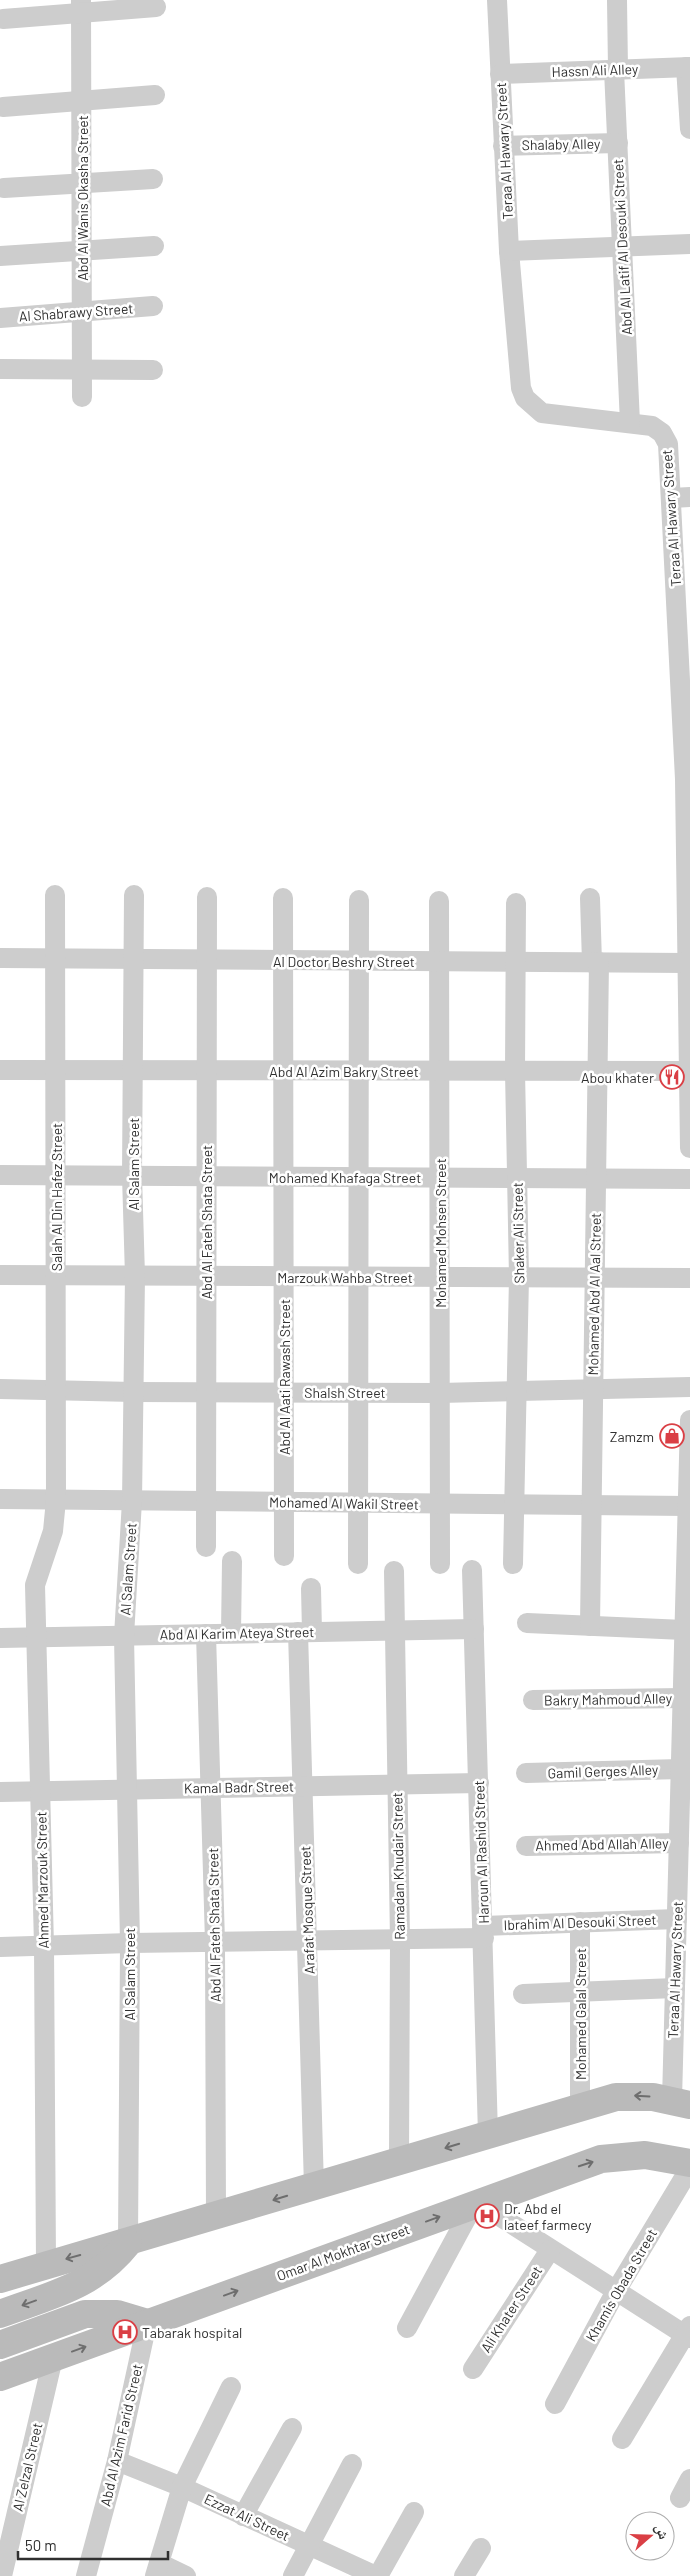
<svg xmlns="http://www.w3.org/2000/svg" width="690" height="2576" viewBox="0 0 690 2576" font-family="Barlow,'Noto Naskh Arabic',sans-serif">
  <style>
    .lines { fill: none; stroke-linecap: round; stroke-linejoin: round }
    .minor { stroke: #cdcdcd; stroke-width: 20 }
    .secondary { stroke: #bababa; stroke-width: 28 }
    .oneway { stroke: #6e6e6e }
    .labels { text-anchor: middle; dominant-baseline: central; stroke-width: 5; stroke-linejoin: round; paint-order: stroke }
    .street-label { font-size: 14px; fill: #303030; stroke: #fff }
    .poi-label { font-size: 14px; fill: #303030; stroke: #fff; text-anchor: end }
  </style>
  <rect width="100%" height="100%" fill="#fff"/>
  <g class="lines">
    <g class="minor">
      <path d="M81 0 82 397"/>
      <path d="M497 0 509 251 521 388 525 398 542 413 652 426 662 433 668 444 685 779 690 1148"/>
      <path d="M617 0 618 69"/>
      <path d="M3 19 156 7"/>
      <path d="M686 67 690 129"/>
      <path d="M614 70 630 423"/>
      <path d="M500 74 690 67"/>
      <path d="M3 107 155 95"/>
      <path d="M503 146 618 143"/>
      <path d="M4 188 153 179"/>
      <path d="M509 251 690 244"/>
      <path d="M0 256 154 246"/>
      <path d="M0 318 153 306"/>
      <path d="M0 369 153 370"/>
      <path d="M672 498 690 497"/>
      <path d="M283 898 284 1556"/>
      <path d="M590 898 592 963"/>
      <path d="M439 901 440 1564"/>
      <path d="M0 958 687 963"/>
      <path d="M0 1070 688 1071"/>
      <path d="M0 1175 690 1179"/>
      <path d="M0 1275 690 1278"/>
      <path d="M0 1389 134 1392 440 1393 690 1387"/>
      <path d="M0 1499 688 1506"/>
      <path d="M206 1547 207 897"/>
      <path d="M358 1564 359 900"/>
      <path d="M513 1564 519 1277 515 1071 516 903"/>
      <path d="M472 1570 488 2135"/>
      <path d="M394 1571 400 1940 399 2162"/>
      <path d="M311 1588 312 1632"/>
      <path d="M527 1623 684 1630"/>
      <path d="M590 1626 599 962"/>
      <path d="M298 1632 314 2187"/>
      <path d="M231 1633 232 1561"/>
      <path d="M206 1634 215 1942 216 2217"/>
      <path d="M0 1638 474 1629"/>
      <path d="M533 1700 683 1698"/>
      <path d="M526 1773 681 1769"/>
      <path d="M0 1792 479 1783"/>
      <path d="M526 1846 679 1843"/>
      <path d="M484 1926 677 1919"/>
      <path d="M0 1947 130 1943 484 1938"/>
      <path d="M523 1994 675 1988"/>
      <path d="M672 2100 690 1420"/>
      <path d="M580 2106V1922"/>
      <path d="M479 2203 690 2338"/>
      <path d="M128 2243 130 1943 124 1636 132 1501 135 1276 132 1176 134 895"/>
      <path d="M46 2264 44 1946 35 1585 53 1531 56 1500 55 895"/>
      <path d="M407 2328 474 2204"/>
      <path d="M473 2369 550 2250"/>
      <path d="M555 2404 616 2291 690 2168"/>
      <path d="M622 2439 690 2326"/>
      <path d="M117 2461 182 2487 376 2576"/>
      <path d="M680 2498 690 2479"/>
      <path d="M243 2516 292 2428"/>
      <path d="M159 2563 186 2576"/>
      <path d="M2 2576 53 2358"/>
      <path d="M86 2576 117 2461 147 2323"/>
      <path d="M155 2576 182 2487 231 2387"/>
      <path d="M293 2576 352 2464"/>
      <path d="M378 2576 414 2512"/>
      <path d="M464 2576 481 2548"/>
    </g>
    <g class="secondary">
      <path d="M0 2279 616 2097H653L690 2105"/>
      <path d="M0 2314C51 2295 93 2287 128 2243"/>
      <path d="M0 2345 85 2314H117L147 2323"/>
      <path d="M0 2377 601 2159 645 2155 690 2163"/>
    </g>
  </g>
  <defs><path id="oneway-shaft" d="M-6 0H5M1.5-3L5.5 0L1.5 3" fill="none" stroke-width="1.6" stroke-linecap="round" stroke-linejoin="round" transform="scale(1.25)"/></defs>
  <g class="oneway">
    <use href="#oneway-shaft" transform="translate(642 2096) rotate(-177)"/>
    <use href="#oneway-shaft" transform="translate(452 2146) rotate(163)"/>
    <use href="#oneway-shaft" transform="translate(586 2164) rotate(-18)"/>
    <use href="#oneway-shaft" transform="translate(280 2198) rotate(163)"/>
    <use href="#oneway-shaft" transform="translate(433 2219) rotate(-20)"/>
    <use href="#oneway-shaft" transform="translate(73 2257) rotate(165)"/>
    <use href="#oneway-shaft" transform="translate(231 2293) rotate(-20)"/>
    <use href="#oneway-shaft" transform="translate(29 2303) rotate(160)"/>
    <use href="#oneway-shaft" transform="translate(79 2349) rotate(-20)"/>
  </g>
  <defs>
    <g id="restaurant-ring" transform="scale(1.25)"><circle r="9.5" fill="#fff" stroke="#da3f45" stroke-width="1.5"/><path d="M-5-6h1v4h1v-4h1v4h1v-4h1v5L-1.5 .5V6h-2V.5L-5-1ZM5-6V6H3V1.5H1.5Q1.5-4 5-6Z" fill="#da3f45"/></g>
    <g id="shop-ring" transform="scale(1.25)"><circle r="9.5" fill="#fff" stroke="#da3f45" stroke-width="1.5"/><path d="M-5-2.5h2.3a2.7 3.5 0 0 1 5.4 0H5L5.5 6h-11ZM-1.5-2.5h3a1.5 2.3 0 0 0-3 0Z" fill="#da3f45"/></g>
    <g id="hospital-ring" transform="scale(1.25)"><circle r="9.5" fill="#fff" stroke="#da3f45" stroke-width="1.5"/><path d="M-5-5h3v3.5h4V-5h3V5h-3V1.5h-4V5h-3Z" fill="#da3f45"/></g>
  </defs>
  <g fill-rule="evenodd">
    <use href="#restaurant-ring" x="672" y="1077"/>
    <use href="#shop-ring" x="672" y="1436"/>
    <use href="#hospital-ring" x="487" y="2216"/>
    <use href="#hospital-ring" x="125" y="2332"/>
  </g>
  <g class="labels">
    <g class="street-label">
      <text transform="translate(595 70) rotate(-2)">Hassn Ali Alley</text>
      <text transform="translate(561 144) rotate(-1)">Shalaby Alley</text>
      <text transform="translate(504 151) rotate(-93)">Teraa Al Hawary Street</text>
      <text transform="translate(82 198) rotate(-90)">Abd Al Wanis Okasha Street</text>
      <text transform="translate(622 247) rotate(-93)">Abd Al Latif Al Desouki Street</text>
      <text transform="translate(76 312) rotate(-4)">Al Shabrawy Street</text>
      <text transform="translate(671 518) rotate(-94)">Teraa Al Hawary Street</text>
      <text x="344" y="961">Al Doctor Beshry Street</text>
      <text x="344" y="1071">Abd Al Azim Bakry Street</text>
      <text transform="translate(133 1164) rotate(-90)">Al Salam Street</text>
      <text x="345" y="1177">Mohamed Khafaga Street</text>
      <text transform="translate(56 1197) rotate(-90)">Salah Al Din Hafez Street</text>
      <text transform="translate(206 1222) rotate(-90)">Abd Al Fateh Shata Street</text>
      <text transform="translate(440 1233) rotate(-90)">Mohamed Mohsen Street</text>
      <text transform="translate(518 1233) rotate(-91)">Shaker Ali Street</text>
      <text x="345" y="1277">Marzouk Wahba Street</text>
      <text transform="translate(594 1294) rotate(-89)">Mohamed Abd Al Aal Street</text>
      <text transform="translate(284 1377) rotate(-90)">Abd Al Aati Rawash Street</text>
      <text x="345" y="1392">Shalsh Street</text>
      <text transform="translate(344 1503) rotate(1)">Mohamed Al Wakil Street</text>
      <text transform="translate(128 1569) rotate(-86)">Al Salam Street</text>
      <text transform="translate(237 1633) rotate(-1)">Abd Al Karim Ateya Street</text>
      <text transform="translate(608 1699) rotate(-1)">Bakry Mahmoud Alley</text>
      <text transform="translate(603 1771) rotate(-2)">Gamil Gerges Alley</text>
      <text transform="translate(239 1787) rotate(-1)">Kamal Badr Street</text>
      <text transform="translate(602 1844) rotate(-1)">Ahmed Abd Allah Alley</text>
      <text transform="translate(481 1852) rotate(-92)">Haroun Al Rashid Street</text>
      <text transform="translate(398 1866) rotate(-91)">Ramadan Khudair Street</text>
      <text transform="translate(42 1880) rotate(-91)">Ahmed Marzouk Street</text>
      <text transform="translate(307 1910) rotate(-92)">Arafat Mosque Street</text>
      <text transform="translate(580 1922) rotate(-2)">Ibrahim Al Desouki Street</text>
      <text transform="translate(214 1925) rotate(-91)">Abd Al Fateh Shata Street</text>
      <text transform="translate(675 1970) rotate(-88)">Teraa Al Hawary Street</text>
      <text transform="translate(129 1974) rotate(-90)">Al Salam Street</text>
      <text transform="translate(580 2014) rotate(-90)">Mohamed Galal Street</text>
      <text transform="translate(343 2252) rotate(-20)">Omar Al Mokhtar Street</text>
      <text transform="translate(621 2285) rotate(-60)">Khamis Obada Street</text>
      <text transform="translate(511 2309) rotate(-57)">Ali Khater Street</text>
      <text transform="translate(121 2435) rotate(-77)">Abd Al Azim Farid Street</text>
      <text transform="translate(27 2467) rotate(-77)">Al Zelzal Street</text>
      <text transform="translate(247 2517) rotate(25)">Ezzat Ali Street</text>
    </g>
    <g class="poi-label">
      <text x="654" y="1077">Abou khater</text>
      <text x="654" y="1436">Zamzm</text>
      <text x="504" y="2208" text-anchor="start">Dr. Abd el<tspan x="504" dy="16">lateef farmecy</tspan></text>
      <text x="142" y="2332" text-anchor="start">Tabarak hospital</text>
    </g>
  </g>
  <g transform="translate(650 2536) rotate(70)"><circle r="24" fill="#ffffff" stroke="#acacac"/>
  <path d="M0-4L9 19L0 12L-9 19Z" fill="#da3f45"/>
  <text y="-8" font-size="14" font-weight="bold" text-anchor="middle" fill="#303030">ش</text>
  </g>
  <path d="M18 2551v8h150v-8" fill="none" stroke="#303030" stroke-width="2.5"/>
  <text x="25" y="2551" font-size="15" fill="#303030" stroke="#ffffff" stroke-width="4" paint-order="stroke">50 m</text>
</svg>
